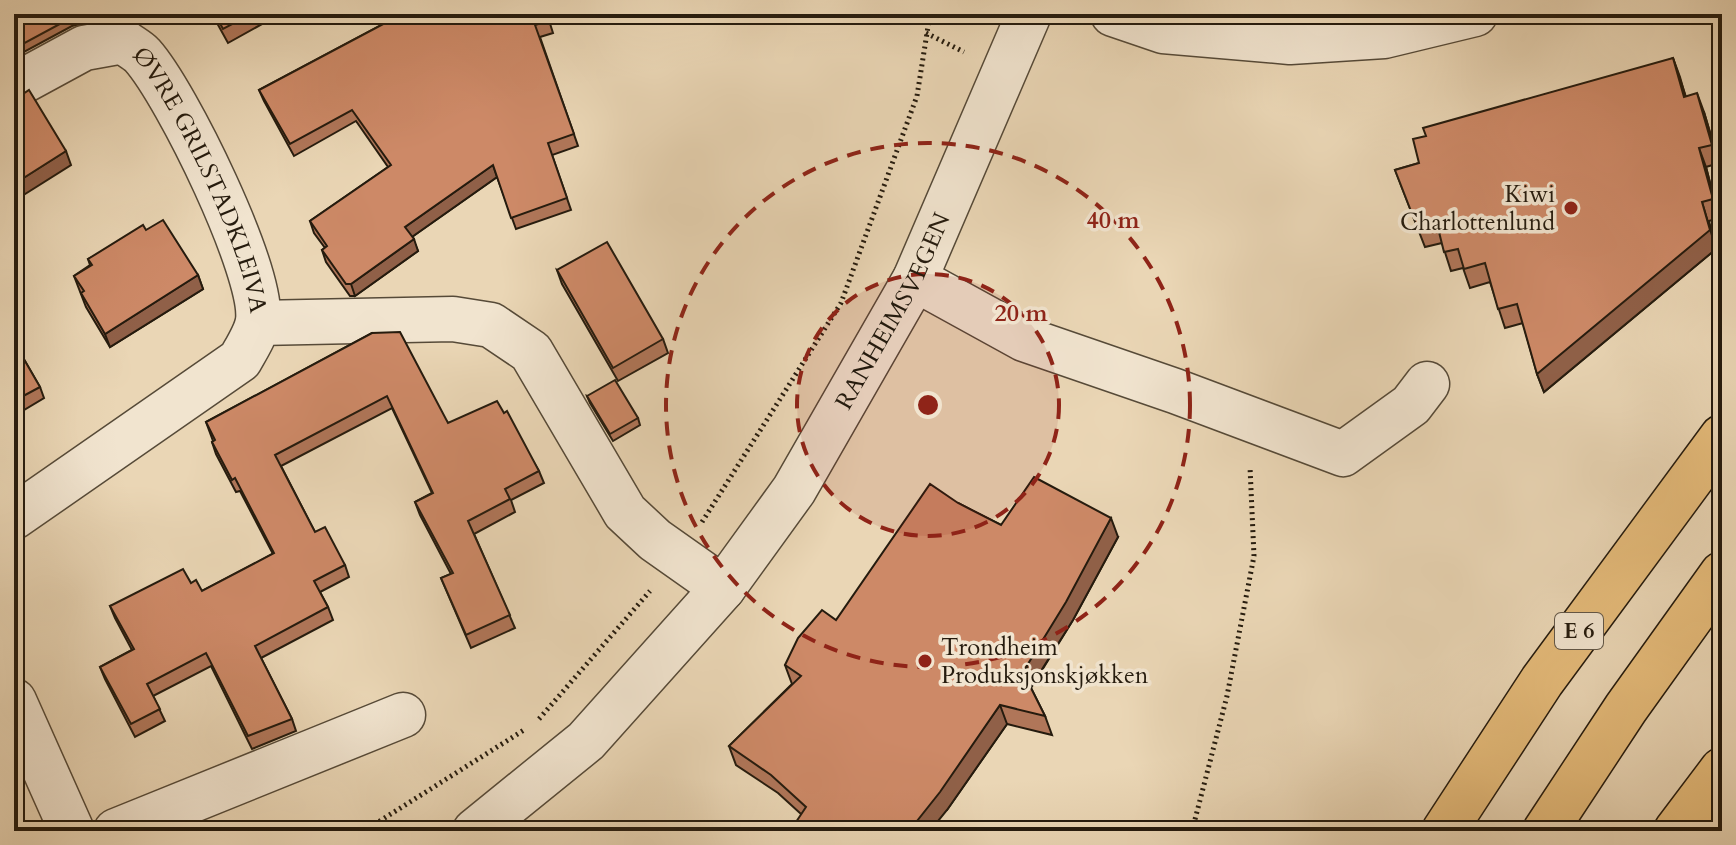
<svg xmlns="http://www.w3.org/2000/svg" width="1736" height="845" viewBox="0 0 1736 845" font-family="Cardo,serif">
  <style>
    .lines { fill: none; stroke-linecap: round; stroke-linejoin: round }
    .minor-casing { stroke: #564a38; stroke-width: 47 }
    .highway-casing { stroke: #251b0e; stroke-width: 47 }
    .path { stroke: #251b0e; stroke-width: 5; stroke-dasharray: 2 4; stroke-linecap: butt }
    .minor { stroke: #f1e4cf; stroke-width: 44 }
    .highway { stroke: #e5bb7a; stroke-width: 44 }
    .wall { fill: #b07659; stroke: #251b0e; stroke-width: 2 }
    .shaded-wall { fill: #906048; stroke: #251b0e; stroke-width: 2 }
    .building { fill: #cd8967; stroke: #251b0e; stroke-width: 2 }
    .ring { fill: none; stroke: #8f2418; stroke-width: 4; stroke-dasharray: 14 10 }
    .poi-dot { fill: #8f2418; stroke: #f1e4cf; stroke-width: 3 }
    .labels { text-anchor: middle; dominant-baseline: central; stroke-width: 7; stroke-linejoin: round; paint-order: stroke }
    .shield { fill: #f1e4cf; stroke: #625748; stroke-width: 2 }
    .shield-label { font-size: 22px; font-weight: bold; fill: #251b0e }
    .street-label { font-size: 24px; fill: #251b0e; stroke: #f1e4cf }
    .poi-label { font-size: 24px; fill: #251b0e; stroke: #f1e4cf; text-anchor: end }
    .centre { fill: #8f2418; stroke: #f1e4cf; stroke-width: 4 }
    .ring-label { font-size: 24px; text-anchor: middle; font-weight: bold; fill: #8f2418; stroke: #f1e4cf; stroke-width: 7; stroke-linejoin: round; paint-order: stroke }
  </style>
  <rect width="100%" height="100%" fill="#ead6b5"/>
  <filter id="stains"><feTurbulence type="fractalNoise" baseFrequency=".0025" numOctaves="4"/><feColorMatrix values="0 0 0 0 .2 0 0 0 0 .09 0 0 0 0 .02 0 0 0 .5 -.17"/></filter>
  <radialGradient id="worn" r=".72"><stop offset=".6" stop-color="#630" stop-opacity="0"/><stop offset="1" stop-color="#630" stop-opacity=".3"/></radialGradient>
  <g class="lines">
    <g class="minor-casing">
      <g id="minor">
        <path d="M1113 14 1163 31 1290 42 1384 36 1475 14"/>
        <path id="s1" d="M14 86 84 48 123 41C129 46 137 50 142 55 177 94 264 272 258 321 256 334 246 349 240 360L14 517"/>
        <path d="M915 279 1024 339 1175 391 1343 454 1411 405 1427 384"/>
        <path d="M258 323 453 319 491 325 531 352 625 512 655 540 723 588"/>
        <path d="M14 701 72 831"/>
        <path d="M116 831 403 715"/>
        <path id="s2" d="M475 831 586 741 723 588 794 490 915 279 1029 14"/>
      </g>
    </g>
    <g class="highway-casing">
      <g id="highway">
        <path d="M1444 831 1542 681 1722 437"/>
        <path d="M1545 831 1626 708 1722 574"/>
        <path d="M1676 831 1722 770"/>
      </g>
    </g>
    <g class="path">
      <path d="M926 33 964 52"/>
      <path d="M702 522 841 303 917 96 930 14"/>
      <path d="M539 719 650 591"/>
      <path d="M364 831 524 730"/>
      <path d="M1192 831 1227 696 1254 556 1250 467"/>
    </g>
    <use href="#minor" class="minor"/>
    <use href="#highway" class="highway"/>
  </g>
  <g class="wall">
    <path d="M14 14H100L87 22 72 26 24 52 14 37Z"/>
    <path d="M212 14H280L228 43Z"/>
    <path d="M402 14H547L553 33 540 37 578 146 552 155 571 210 516 229 497 177 412 237 418 251 355 296H350L326 262 322 250 325 248 314 233 310 221 388 167 356 121 294 156 264 101 259 90Z"/>
    <path d="M1673 58 1686 97 1704 112 1719 163 1706 167 1719 218 1709 221 1716 249 1544 392 1537 374 1523 323 1505 328 1490 282 1470 288 1463 268 1451 271 1442 243 1425 247 1395 170 1419 163Z"/>
    <path d="M146 230 198 275 203 289 110 347 86 307 74 276 90 265 88 259Z"/>
    <path d="M557 270 663 339 668 353 618 381 562 284Z"/>
    <path d="M372 333 448 423 504 413 539 471 544 483 511 500 515 512 474 534 515 628 471 648 441 578 451 574 420 515 415 502 432 493 392 408 281 466 315 532 345 565 349 577 320 592 328 607 333 620 261 658 292 719 296 731 252 749 211 666 153 696 165 721 135 737 105 679 100 667 132 650 115 618 110 606 191 583 202 591 273 554 240 491 236 492 216 454 212 442 213 441 206 422Z"/>
    <path d="M14 342 40 387 44 398 14 416Z"/>
    <path d="M587 396 638 418 640 425 613 441 590 403Z"/>
    <path d="M958 503 1001 525 1118 537 1073 620 1031 688 1045 716 1052 735 1007 724 947 810 801 814 778 793 736 765 729 746 792 684 785 665 836 620Z"/>
  </g>
  <g class="shaded-wall">
    <path d="M86 14H100L87 22 85 15Z"/>
    <path d="M1673 58 1680 77 1691 116 1684 97Z"/>
    <path d="M1697 93 1704 112 1719 163 1712 145Z"/>
    <path d="M1699 148 1706 167 1719 218 1713 199Z"/>
    <path d="M66 151 71 165 14 201V184Z"/>
    <path d="M493 165 497 177 409 239 405 227Z"/>
    <path d="M1702 202 1716 249 1544 392 1537 374Z"/>
    <path d="M414 239 418 251 355 296 351 284Z"/>
    <path d="M198 275 203 289 110 347 105 334Z"/>
    <path d="M1111 518 1118 537 1073 620 1029 690 1023 672Z"/>
    <path d="M1000 705 1007 724 947 810 930 831H909Z"/>
  </g>
  <g class="building">
    <path d="M14 14H86L69 19 21 45 14 34Z"/>
    <path d="M215 14H251L223 29Z"/>
    <path d="M402 14H546L548 21 535 25 574 134 548 143 567 198 511 218 493 165 405 227 414 239 351 284H346L322 250 327 246 310 221 391 165 352 110 290 144 259 90Z"/>
    <path d="M1673 58 1684 97 1697 93 1712 145 1699 148 1713 199 1702 202 1710 230 1537 374 1517 304 1498 309 1485 263 1464 269 1458 249 1444 252 1437 224 1418 229 1395 170 1419 163 1413 139 1426 136 1423 128Z"/>
    <path d="M29 90 66 151 14 184V100Z"/>
    <path d="M163 220 198 275 105 334 81 293 84 291 74 276 92 265 88 259 143 225 146 230Z"/>
    <path d="M607 242 663 339 613 368 557 270Z"/>
    <path d="M400 332 448 423 497 401 504 413 507 411 539 471 505 489 510 499 468 521 510 615 466 635 441 578 453 573 415 502 433 493 387 396 275 455 315 532 325 527 345 565 314 581 328 607 255 646 292 719 248 736 206 653 147 684 160 709 131 724 100 667 134 649 110 606 183 569 191 583 196 580 202 591 274 553 235 478 232 480 212 442 215 440 206 422 372 333Z"/>
    <path d="M14 342 40 387 14 401Z"/>
    <path d="M615 380 638 418 610 434 587 396Z"/>
    <path d="M1034 477 1111 518 1066 602 1023 672 1045 716 1000 705 940 792 909 831H790L806 807 771 775 729 746 801 676 785 665 798 638 822 610 836 620 930 484 958 503 1001 525Z"/>
  </g>
  <circle cx="928" cy="405" r="131" fill="#8f2418" fill-opacity=".12"/>
  <g class="ring">
    <circle cx="928" cy="405" r="131"/>
    <circle cx="928" cy="405" r="262"/>
  </g>
  <g class="poi-dot">
    <circle cx="1571" cy="208" r="8"/>
    <circle cx="925" cy="661" r="8"/>
  </g>
  <g class="labels">
    <rect class="shield" x="1555" y="613" width="48" height="36" rx="6"/>
    <g class="shield-label">
      <text x="1579" y="631">E 6</text>
    </g>
    <g class="street-label">
      <text stroke="none"><textPath href="#s1" startOffset="282">ØVRE GRILSTADKLEIVA</textPath></text>
      <text stroke="none"><textPath href="#s2" startOffset="674">RANHEIMSVEGEN</textPath></text>
    </g>
    <g class="poi-label">
      <text x="1555" y="194">Kiwi<tspan x="1555" dy="28">Charlottenlund</tspan></text>
      <text x="941" y="647" text-anchor="start">Trondheim<tspan x="941" dy="28">Produksjonskjøkken</tspan></text>
    </g>
  </g>
  <circle cx="928" cy="405" r="12" class="centre"/>
  <g class="ring-label">
    <text x="1113" y="228">40 m</text>
    <text x="1021" y="321">20 m</text>
  </g>
  <rect width="1736" height="845" fill="none" stroke="#ead6b5" stroke-width="48"/>
  <rect x="16" y="16" width="1704" height="813" fill="none" stroke="#251b0e" stroke-width="4"/>
  <rect x="24" y="24" width="1688" height="797" fill="none" stroke="#251b0e" stroke-width="2"/>
  <rect width="100%" height="100%" filter="url(#stains)"/>
  <rect width="100%" height="100%" fill="url(#worn)"/>
</svg>
